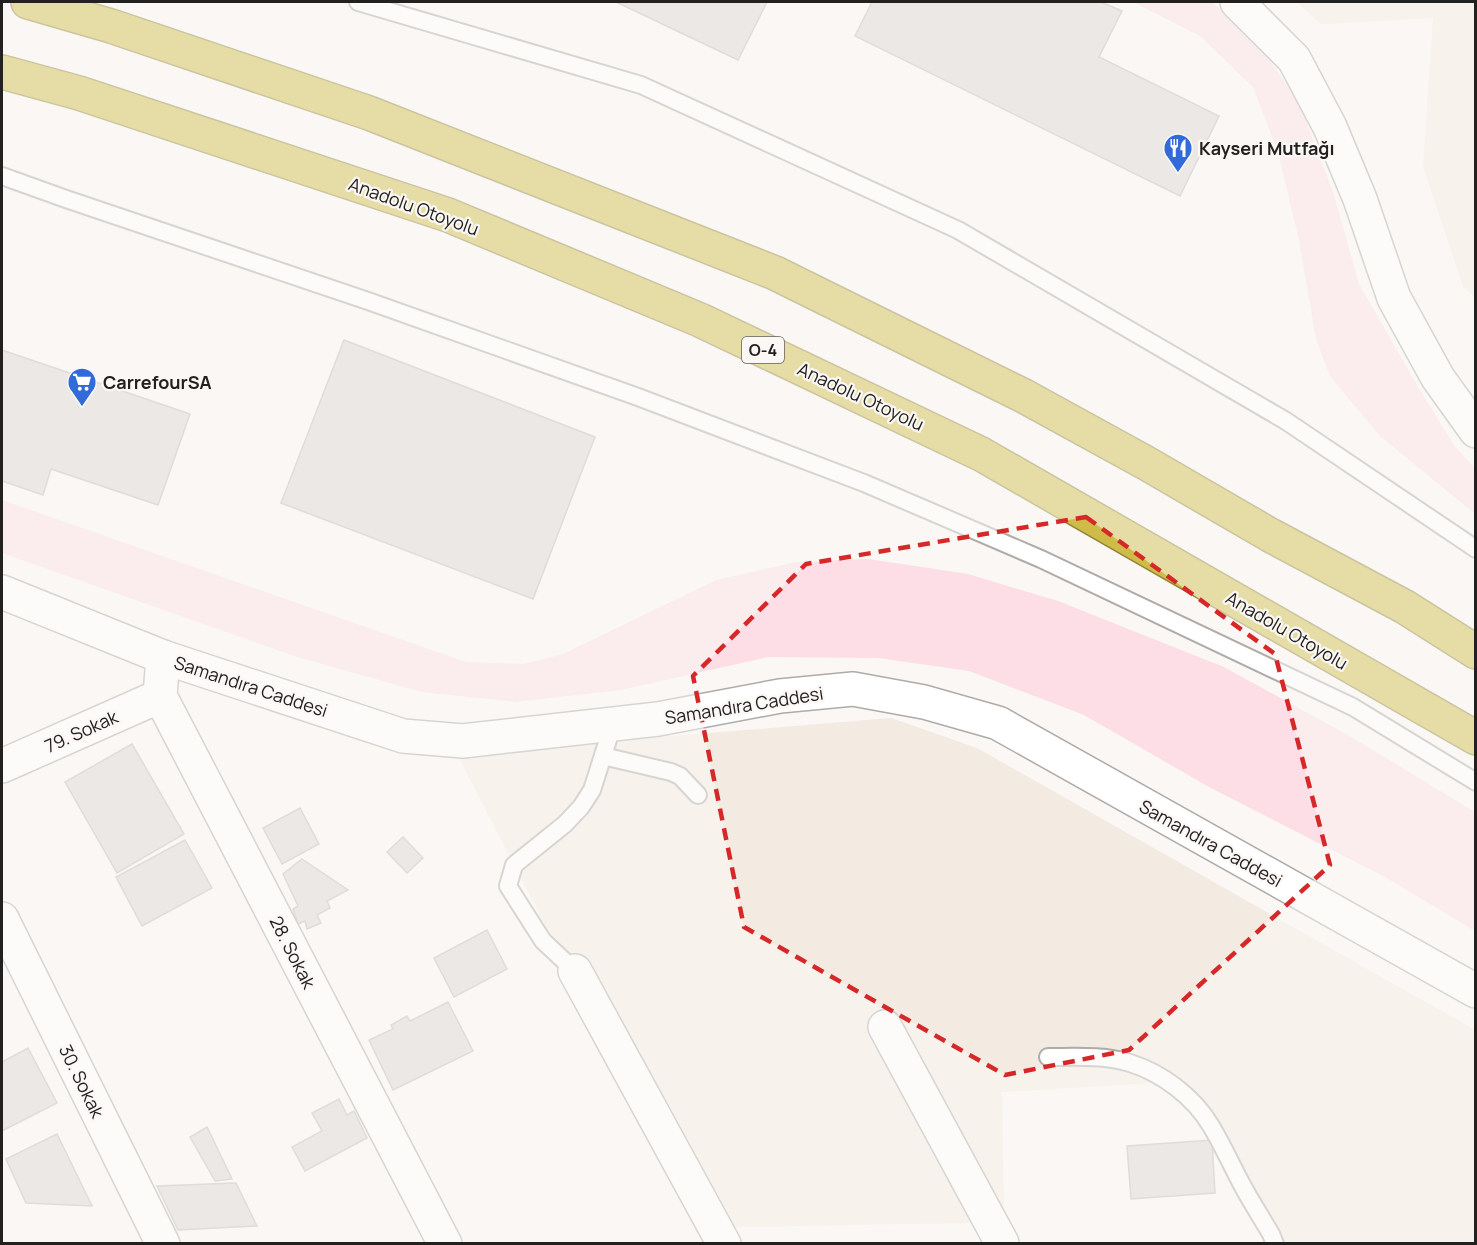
<svg xmlns="http://www.w3.org/2000/svg" width="1477" height="1245" viewBox="0 0 1477 1245" font-family="Manrope,sans-serif">
  <style>
    .built { fill: #f3eae1 }
    .green { fill: #fddee6 }
    .building { fill: #dad5d4; stroke: #bfbbba; stroke-width: 1.5 }
    .lines { fill: none; stroke-linecap: round; stroke-linejoin: round }
    .service-casing { stroke: #aeaba8; stroke-width: 20 }
    .minor-casing { stroke: #aeaba8; stroke-width: 36 }
    .secondary-casing { stroke: #aeaba8; stroke-width: 36 }
    .motorway-casing { stroke: #92863a; stroke-width: 36 }
    .service { stroke: #fff; stroke-width: 16 }
    .minor { stroke: #fff; stroke-width: 33 }
    .secondary { stroke: #fff; stroke-width: 33 }
    .motorway { stroke: #cfbc48; stroke-width: 33 }
    .marked { fill: none; stroke: #d62828; stroke-width: 4.5; stroke-dasharray: 12 8; stroke-linejoin: round }
    .labels { text-anchor: middle; dominant-baseline: central; stroke-width: 4.5; stroke-linejoin: round; paint-order: stroke }
    .shield { fill: #faf7f4; stroke: #636160; stroke-width: 1.5 }
    .shield-label { font-size: 16px; font-weight: bold; fill: #222120 }
    .poi-label { font-size: 18px; font-weight: bold; fill: #222120; stroke: #faf7f4; text-anchor: start }
    .street-label { font-size: 18px; fill: #222120; stroke: #faf7f4 }
  </style>
  <rect width="100%" height="100%" fill="#faf7f4"/>
  <g class="built">
    <path d="M1297 2H1475V297L1463 287 1423 167 1433 18 1321 24Z"/>
    <path d="M891 718 977 748 1475 1030V1243H1270L1184 1081 1002 1092 1004 1222 701 1228 457 754Z"/>
  </g>
  <g class="green">
    <path d="M1133 2H1212L1265 54 1299 103 1333 192 1359 284 1415 382 1455 447 1475 468V514L1380 436 1330 376 1316 339 1299 240 1278 152 1253 87 1200 36Z"/>
    <path d="M2 500 466 662 524 664 563 654 716 580 796 562 869 559 968 574 1058 601 1224 667 1353 738 1475 812V931L1385 877 1209 787 1084 715 969 671 878 658 768 657 620 690 516 702 422 692 297 657 2 553Z"/>
  </g>
  <g class="building">
    <path d="M616 2H767L738 60Z"/>
    <path d="M872 2H1101L1122 11 1099 57 1219 116 1180 196 855 36Z"/>
    <path d="M344 340 595 437 533 599 281 503Z"/>
    <path d="M2 350 190 414 158 505 51 469 43 495 2 481Z"/>
    <path d="M132 744 184 834 117 873 65 782Z"/>
    <path d="M300 808 319 844 282 864 263 828Z"/>
    <path d="M403 837 423 858 407 873 387 852Z"/>
    <path d="M185 840 212 888 142 926 116 877Z"/>
    <path d="M302 859 348 890 327 901 330 908 317 915 321 923 307 929 305 921 298 924 293 909 298 906 283 874Z"/>
    <path d="M487 930 507 969 454 997 434 958Z"/>
    <path d="M448 1002 473 1051 393 1090 369 1040 393 1029 391 1025 407 1016 410 1021Z"/>
    <path d="M28 1048 57 1103 2 1131V1062Z"/>
    <path d="M339 1099 347 1115 354 1111 367 1138 305 1171 292 1147 322 1131 312 1113Z"/>
    <path d="M207 1127 232 1179 215 1181 190 1137Z"/>
    <path d="M57 1134 92 1206 26 1203 6 1159Z"/>
    <path d="M1212 1140 1215 1193 1131 1199 1127 1146Z"/>
    <path d="M236 1183 257 1226 178 1230 157 1186Z"/>
  </g>
  <g class="lines">
    <g class="service-casing">
      <g id="service">
        <path d="M358 2 641 85 958 230 1286 421 1476 549"/>
        <path d="M2 176 66 199 368 301 638 397 864 483 1041 559 1353 707 1476 782"/>
        <path d="M603 756 671 772 680 776 698 795"/>
        <path d="M575 971 543 941 508 886 514 865 565 824 581 807 592 790 613 724"/>
        <path d="M1048 1057C1075 1057 1104 1055 1130 1063 1162 1073 1194 1097 1211 1126 1222 1144 1231 1164 1241 1183 1250 1200 1261 1217 1271 1234L1275 1244"/>
      </g>
    </g>
    <g class="minor-casing">
      <g id="minor">
        <path d="M163 657 160 696 445 1244"/>
        <path d="M2 766 160 696"/>
        <path d="M2 919 163 1244"/>
        <path d="M575 971 724 1244"/>
        <path d="M885 1027 1002 1243"/>
      </g>
    </g>
    <g class="secondary-casing">
      <g id="secondary">
        <path d="M1237 2 1294 59 1330 127 1360 199 1394 298 1438 378 1476 431"/>
        <path d="M2 592 163 657 403 736 463 741 658 719 780 696 853 689 924 702 998 723 1476 991"/>
      </g>
    </g>
    <g class="motorway-casing">
      <g id="motorway">
        <path d="M28 2 111 26 369 113 775 273 1024 396 1146 463 1270 535 1405 607 1476 652"/>
        <path d="M2 72 79 93 448 215 700 320 981 454 1476 738"/>
      </g>
    </g>
    <use href="#service" class="service"/>
    <use href="#minor" class="minor"/>
    <use href="#secondary" class="secondary"/>
    <use href="#motorway" class="motorway"/>
  </g>
  <path d="M0 0H1477V1245H0ZM1086 517 1275 654 1330 865 1129 1050 1005 1075 744 927 693 676 806 564Z" fill="#faf7f4" fill-opacity=".55" fill-rule="evenodd"/>
  <path class="marked" d="M1086 517 1275 654 1330 865 1129 1050 1005 1075 744 927 693 676 806 564Z"/>
  <defs>
    <g id="restaurant-pin" transform="scale(1.5)"><path d="M0 17L-7.5 6A9.5 9.5 0 1 1 7.5 6Z" fill="#336ad9" stroke="#faf7f4"/><path d="M-5-6h1v4h1v-4h1v4h1v-4h1v5L-1.5 .5V6h-2V.5L-5-1ZM5-6V6H3V1.5H1.5Q1.5-4 5-6Z" fill="#fff"/></g>
    <g id="supermarket-pin" transform="scale(1.5)"><path d="M0 17L-7.5 6A9.5 9.5 0 1 1 7.5 6Z" fill="#336ad9" stroke="#faf7f4"/><path d="M-6-5.5h2.5l.6 2H6L4.5 2H-2.5L-4.4-4H-6ZM-1.5 3.2a1.3 1.3 0 1 0 .1 0ZM3 3.2a1.3 1.3 0 1 0 .1 0Z" fill="#fff"/></g>
  </defs>
  <g fill-rule="evenodd">
    <use href="#restaurant-pin" x="1178" y="148"/>
    <use href="#supermarket-pin" x="82" y="382"/>
  </g>
  <g class="labels">
    <rect class="shield" x="742" y="337" width="42" height="26" rx="4.5"/>
    <g class="shield-label">
      <text x="763" y="350">O-4</text>
    </g>
    <g class="poi-label">
      <text x="1199" y="148">Kayseri Mutfağı</text>
      <text x="103" y="382">CarrefourSA</text>
    </g>
    <g class="street-label">
      <text transform="translate(414 206) rotate(20)">Anadolu Otoyolu</text>
      <text transform="translate(861 396) rotate(25)">Anadolu Otoyolu</text>
      <text transform="translate(1287 630) rotate(30)">Anadolu Otoyolu</text>
      <text transform="translate(251 686) rotate(18)">Samandıra Caddesi</text>
      <text transform="translate(744 705) rotate(-9)">Samandıra Caddesi</text>
      <text transform="translate(81 731) rotate(-24)">79. Sokak</text>
      <text transform="translate(1211 843) rotate(29)">Samandıra Caddesi</text>
      <text transform="translate(293 952) rotate(63)">28. Sokak</text>
      <text transform="translate(82 1081) rotate(64)">30. Sokak</text>
    </g>
  </g>
  <rect width="1477" height="1245" fill="none" stroke="#222120" stroke-width="6"/>
</svg>
